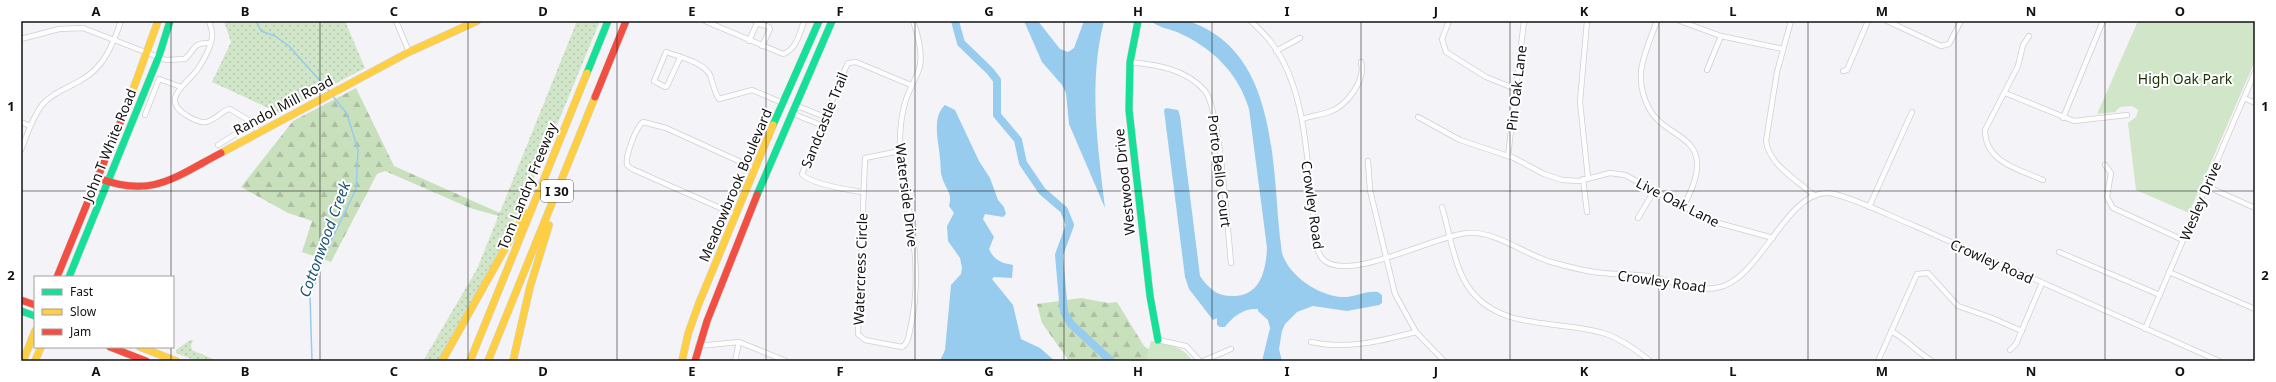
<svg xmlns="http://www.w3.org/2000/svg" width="2276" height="382" viewBox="0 0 2276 382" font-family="'Noto Sans',sans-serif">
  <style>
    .grass { fill: url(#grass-dots) }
    .forest { fill: url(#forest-firs) }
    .park { fill: #d1e5c8 }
    .water { fill: #97ccee }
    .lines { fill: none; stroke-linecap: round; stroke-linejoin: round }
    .stream { stroke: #97ccee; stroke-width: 1.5 }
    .river { stroke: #97ccee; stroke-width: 8 }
    .street-casing { stroke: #d0d0d4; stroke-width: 6 }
    .fast-casing { stroke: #d0d0d4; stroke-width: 8 }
    .slow-casing { stroke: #d0d0d4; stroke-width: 8 }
    .jam-casing { stroke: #d0d0d4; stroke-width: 8 }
    .street { stroke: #fdfdfe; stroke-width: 4.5 }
    .fast { stroke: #16e098; stroke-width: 7 }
    .slow { stroke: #ffcf43; stroke-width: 7 }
    .jam { stroke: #f24e42; stroke-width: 7 }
    .grid { fill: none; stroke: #121214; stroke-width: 1; stroke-opacity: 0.55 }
    .labels { text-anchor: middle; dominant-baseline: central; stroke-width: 4; stroke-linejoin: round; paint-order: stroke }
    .shield { fill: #fff; stroke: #59595a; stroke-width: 1 }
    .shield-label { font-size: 13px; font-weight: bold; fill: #121214 }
    .park-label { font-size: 14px; fill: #183303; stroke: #fff }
    .street-label { font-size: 14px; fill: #121214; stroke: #fff }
    .water-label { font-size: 15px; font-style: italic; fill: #1a5474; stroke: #fff }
    .neatline { fill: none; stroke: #121214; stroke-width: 1.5 }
    .grid-label { font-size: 13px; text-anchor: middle; font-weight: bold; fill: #121214 }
  </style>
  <defs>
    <pattern id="grass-dots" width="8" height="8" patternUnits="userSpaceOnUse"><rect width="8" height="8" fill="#d1e5c8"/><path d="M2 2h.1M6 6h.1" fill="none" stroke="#b2c3ab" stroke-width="1.8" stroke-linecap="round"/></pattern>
    <pattern id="forest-firs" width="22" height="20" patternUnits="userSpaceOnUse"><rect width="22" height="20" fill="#c9e0bd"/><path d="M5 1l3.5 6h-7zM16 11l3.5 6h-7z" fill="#acbfa2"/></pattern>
  </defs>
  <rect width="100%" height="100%" fill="#f4f4f8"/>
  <g class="grass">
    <path d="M224 21H345L365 68 279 113 212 82 231 42Z"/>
    <path d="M577 21H600L545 154 484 285 438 361H423L477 269Z"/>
    <path d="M190 340H193L191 346 192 350 218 361H197L176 353V350Z"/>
  </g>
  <g class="forest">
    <path d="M356 88 394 166 500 213 499 216 470 208 385 171 377 174 331 262 302 252 312 221 288 213 241 187 293 121Z"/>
    <path d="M1081 298 1108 303 1117 302 1144 346 1159 356 1184 361H1069L1042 323 1037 304Z"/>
  </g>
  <g class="park">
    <path d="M2138 21H2255V61L2189 213 2136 190 2128 123 2136 117 2138 110 2132 106 2120 107 2115 112 2097 114Z"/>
    <path d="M1151 341C1166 344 1184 346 1192 361H1146Z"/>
  </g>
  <g class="water">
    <path d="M1024 21H1038L1060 49 1068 52 1074 48 1084 21H1104C1088 83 1098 146 1105 208L1069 124 1066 93 1062 85 1042 62Z"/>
    <path d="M1151 21C1162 21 1177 18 1188 21 1277 50 1272 162 1280 238 1281 243 1281 248 1282 253 1289 276 1318 295 1341 297 1354 298 1365 290 1378 292L1382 295V303L1379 305 1347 311 1313 306 1297 312 1285 324 1282 331 1279 349 1282 361H1262L1270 328 1268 320 1258 311V309C1244 308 1233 316 1225 327H1220L1217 325V318L1213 320 1189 289 1185 277 1164 110 1166 108 1178 110 1180 116 1200 276C1210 290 1218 297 1235 296 1261 295 1266 269 1267 248L1249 109C1238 72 1211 47 1177 32 1169 29 1157 27 1151 21Z"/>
    <path d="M945 105 955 110 979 161 990 178 998 200 1004 207 1006 214 1003 217 985 214 983 219 994 237 989 249C994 260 1001 263 1013 265L1012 278 994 277 992 279 1013 305 1021 339 1040 348 1055 361H940L945 350 951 285 961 274 962 268 960 258 948 241 947 226 954 213 949 206C953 192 945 189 942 177 940 172 941 164 940 159 939 142 931 118 945 105Z"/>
  </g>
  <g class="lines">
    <g class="stream">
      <path d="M256 21 261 31 275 36 289 46 330 92"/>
      <path d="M312 361 310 297 331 241 356 189 358 150 347 114 332 95"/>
    </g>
    <path class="river" d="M955 21 961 43 990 71 997 80V115L1018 140 1023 163 1042 191 1064 210 1070 225 1059 255 1064 312 1071 324 1111 361"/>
    <g class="street-casing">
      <g id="street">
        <path d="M209 21C210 25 213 31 212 36 212 45 203 62 197 70 186 85 160 99 186 115 192 119 199 123 206 122 216 120 222 110 230 109L253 123 259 133"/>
        <path d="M396 21 409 52"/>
        <path d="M705 21 783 54C796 50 800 33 804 21"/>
        <path d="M1251 21C1257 27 1265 34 1270 41 1312 94 1306 182 1317 246 1318 252 1320 257 1325 261 1352 281 1434 236 1467 233 1495 231 1521 252 1548 261 1565 266 1586 272 1604 273 1618 275 1633 274 1647 276 1668 280 1694 291 1716 288 1760 282 1784 193 1827 193 1844 193 1896 219 1915 226L2219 361"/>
        <path d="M1449 21 1442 39 1446 52 1486 77 1516 89"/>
        <path d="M1587 21 1580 102 1588 178"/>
        <path d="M1657 21C1652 35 1641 59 1641 74 1640 90 1647 111 1659 121 1672 134 1696 140 1697 162 1698 177 1690 193 1684 206"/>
        <path d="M1680 21 1721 36 1783 49"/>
        <path d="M1791 21 1777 72 1766 141C1769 165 1798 181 1815 196"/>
        <path d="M1887 21 1941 46 1949 44 1961 21"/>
        <path d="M2029 36 2023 45 2018 66 1985 130C1985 162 2018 169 2043 180"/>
        <path d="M21 39 59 29 83 28 166 60 185 59C197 48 191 43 210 43"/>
        <path d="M749 41 757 23 769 27 770 29 762 46"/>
        <path d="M1276 51 1300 38"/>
        <path d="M680 58 667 86 665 87 654 81 666 52C679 57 703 62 710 75 713 83 714 92 719 99L752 90 783 103"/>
        <path d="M1130 62C1158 65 1186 69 1205 91 1220 109 1228 233 1231 263"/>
        <path d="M1707 70 1721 36"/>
        <path d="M1843 71 1847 70 1868 21"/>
        <path d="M2005 93 2074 121 2127 115"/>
        <path d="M2244 98 2255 103"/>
        <path d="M145 115 159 79 181 87"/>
        <path d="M1418 117 1460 140 1514 158 1544 174 1562 180 1579 181 1610 173 1625 175 1711 221 1773 238"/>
        <path d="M2063 118 2103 21"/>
        <path d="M1302 119C1311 116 1320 115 1329 112 1347 106 1366 80 1361 62"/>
        <path d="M21 122 30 126"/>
        <path d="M821 125 796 115 794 109 800 107 825 117"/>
        <path d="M218 145 253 123"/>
        <path d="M21 150C27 135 32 118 42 105 52 93 68 88 81 80 104 68 113 44 121 21"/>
        <path d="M900 151 865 158 858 334 865 340 902 347C909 343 909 333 911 325 922 275 912 225 903 175 899 150 898 127 905 103 908 92 914 82 918 72 924 58 918 35 913 21"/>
        <path d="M1508 156 1524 21"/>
        <path d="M1368 161 1370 190 1395 294 1416 332 1444 361"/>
        <path d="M2105 165 2111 173 2107 197 2113 208 2183 240"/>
        <path d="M1583 179 1587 212"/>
        <path d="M2206 186 2255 208"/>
        <path d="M862 192C849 190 810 184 802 174L846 67 848 63 856 62 911 85"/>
        <path d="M1442 207C1449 230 1454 265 1467 285 1497 332 1557 319 1603 333 1620 338 1636 350 1650 361"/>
        <path d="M1869 207 1912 112"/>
        <path d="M736 215 632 169 627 165C625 156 636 127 643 122L666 128 754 168"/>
        <path d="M1638 218 1654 191"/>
        <path d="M2059 252 2160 295"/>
        <path d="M2169 272 2255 309"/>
        <path d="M2145 329 2255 72"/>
        <path d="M1891 331C1906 339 1917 352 1932 361"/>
        <path d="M1158 340 1186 346 1200 361"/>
        <path d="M1311 342C1346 350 1381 341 1416 332"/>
        <path d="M698 346 739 342 786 361"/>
        <path d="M2010 350 2016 344 2042 283"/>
        <path d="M735 361 739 342"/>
        <path d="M1203 361 1231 349"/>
        <path d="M1878 361 1917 274 1928 273 1958 306 1992 318 2022 331"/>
      </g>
    </g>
    <g class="fast-casing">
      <g id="fast">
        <path d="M1138 21 1130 62 1129 110 1150 296 1158 340"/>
        <path d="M587 73 608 21"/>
        <path d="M773 125 819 21"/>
        <path d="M757 195 832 21"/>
        <path d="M69 277 159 56 170 21"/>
        <path d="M21 311 35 316"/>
      </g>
    </g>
    <g class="slow-casing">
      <g id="slow">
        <path d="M127 106 158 21"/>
        <path d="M221 153 409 52 477 21"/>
        <path d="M140 347 176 361"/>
        <path d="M23 361 35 331"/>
        <path d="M35 361 41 347"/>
        <path d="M442 361 525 213"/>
        <path d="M470 361 587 73"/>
        <path d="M488 361 595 97"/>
        <path d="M513 361 530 287 549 225"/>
        <path d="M682 361 688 334 699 303 773 125"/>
      </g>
    </g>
    <g class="jam-casing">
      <g id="jam">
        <path d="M595 97 626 21"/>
        <path d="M98 178C152 199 175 177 221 153"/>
        <path d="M57 277 127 106"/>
        <path d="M21 300 35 305"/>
        <path d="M110 347 146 361"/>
        <path d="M695 361 707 321 757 195"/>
      </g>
    </g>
    <use href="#street" class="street"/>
    <use href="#fast" class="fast"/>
    <use href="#slow" class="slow"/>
    <use href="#jam" class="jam"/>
  </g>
  <path class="grid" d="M171 21V277M320 21V361M468 21V361M617 21V361M766 21V361M915 21V361M1064 21V361M1212 21V361M1361 21V361M1510 21V361M1659 21V361M1808 21V361M1956 21V361M2105 21V361M21 191H2255M171 347V361"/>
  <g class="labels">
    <rect class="shield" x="541" y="180" width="32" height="22" rx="3"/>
    <g class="shield-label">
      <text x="557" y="191">I 30</text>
    </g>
    <g class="park-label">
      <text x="2185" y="78">High Oak Park</text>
    </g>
    <g class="street-label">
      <text transform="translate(1516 88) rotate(-83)">Pin Oak Lane</text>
      <text transform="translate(283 105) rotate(-28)">Randol Mill Road</text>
      <text transform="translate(824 120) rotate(-68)">Sandcastle Trail</text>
      <text transform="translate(109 145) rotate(-68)">John T White Road</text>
      <text transform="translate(1220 171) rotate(83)">Porto Bello Court</text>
      <text transform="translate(1124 182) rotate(-96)">Westwood Drive</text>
      <text transform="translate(735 185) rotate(-67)">Meadowbrook Boulevard</text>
      <text transform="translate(527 186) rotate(-68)">Tom Landry Freeway</text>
      <text transform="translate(907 195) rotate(83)">Waterside Drive</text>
      <text transform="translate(2200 201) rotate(-67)">Wesley Drive</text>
      <text transform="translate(1678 202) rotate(27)">Live Oak Lane</text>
      <text transform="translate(1313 205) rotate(82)">Crowley Road</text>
      <text transform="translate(1992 261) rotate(24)">Crowley Road</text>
      <text transform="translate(860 269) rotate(-88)">Watercress Circle</text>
      <text transform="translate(1662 281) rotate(8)">Crowley Road</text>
    </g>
    <g class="water-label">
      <text transform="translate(324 239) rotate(-70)">Cottonwood Creek</text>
    </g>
  </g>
  <rect width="2276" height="382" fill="none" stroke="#ffffff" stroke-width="44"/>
  <rect x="34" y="276" width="140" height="72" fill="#ffffff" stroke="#a0a0a1"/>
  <rect x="42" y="289" width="20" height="6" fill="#16e098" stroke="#a0a0a1"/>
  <text x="70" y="296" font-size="12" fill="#121214">Fast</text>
  <rect x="42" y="309" width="20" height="6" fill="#ffcf43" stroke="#a0a0a1"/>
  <text x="70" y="316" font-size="12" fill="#121214">Slow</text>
  <rect x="42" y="329" width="20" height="6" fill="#f24e42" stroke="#a0a0a1"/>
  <text x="70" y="336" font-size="12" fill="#121214">Jam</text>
  <rect x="22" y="22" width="2232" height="338" class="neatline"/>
  <g class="grid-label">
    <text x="96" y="16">A</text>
    <text x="245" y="16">B</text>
    <text x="394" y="16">C</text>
    <text x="543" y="16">D</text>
    <text x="692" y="16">E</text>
    <text x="840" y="16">F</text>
    <text x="989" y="16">G</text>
    <text x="1138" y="16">H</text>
    <text x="1287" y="16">I</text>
    <text x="1436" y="16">J</text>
    <text x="1584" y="16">K</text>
    <text x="1733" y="16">L</text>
    <text x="1882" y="16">M</text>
    <text x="2031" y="16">N</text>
    <text x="2180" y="16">O</text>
    <text x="11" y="111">1</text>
    <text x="2265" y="111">1</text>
    <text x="11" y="280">2</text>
    <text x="2265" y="280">2</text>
    <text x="96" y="376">A</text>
    <text x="245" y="376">B</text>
    <text x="394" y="376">C</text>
    <text x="543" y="376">D</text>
    <text x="692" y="376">E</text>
    <text x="840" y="376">F</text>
    <text x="989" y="376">G</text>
    <text x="1138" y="376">H</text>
    <text x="1287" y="376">I</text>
    <text x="1436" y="376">J</text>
    <text x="1584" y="376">K</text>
    <text x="1733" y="376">L</text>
    <text x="1882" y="376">M</text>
    <text x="2031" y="376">N</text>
    <text x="2180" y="376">O</text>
  </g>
</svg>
